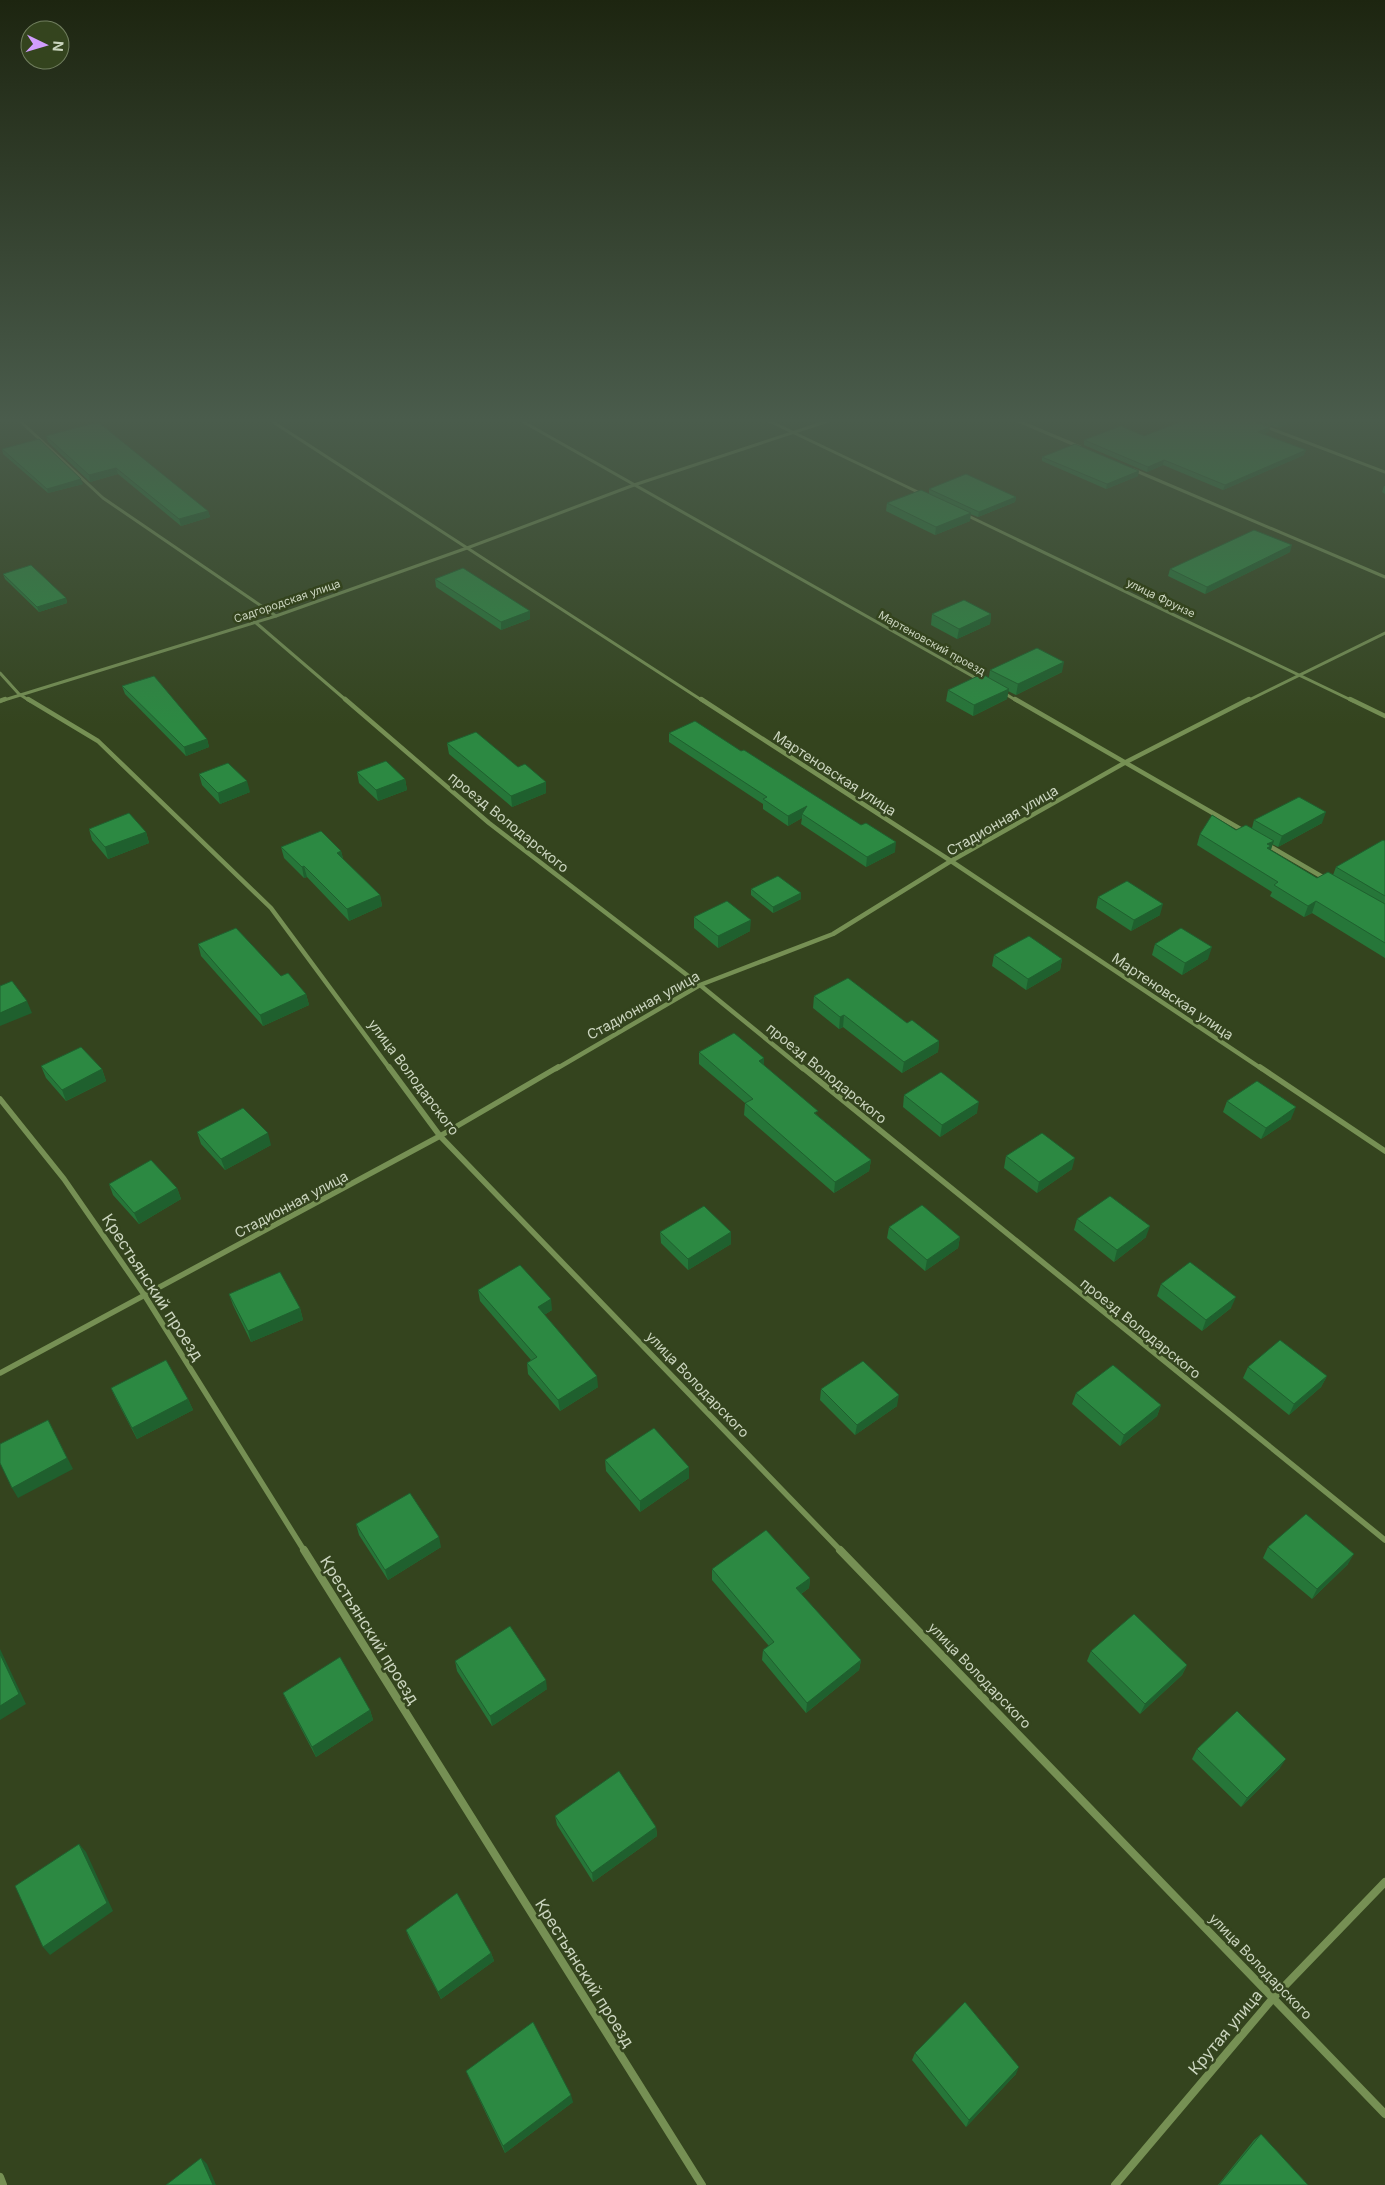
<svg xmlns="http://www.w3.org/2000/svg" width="1385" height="2185" viewBox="0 0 1385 2185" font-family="Inter,sans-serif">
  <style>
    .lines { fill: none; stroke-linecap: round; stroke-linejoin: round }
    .minor-far3 { stroke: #769054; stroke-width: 3 }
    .minor-far2 { stroke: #769054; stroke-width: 4.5 }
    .minor-far1 { stroke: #769054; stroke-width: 5.5 }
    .minor { stroke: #769054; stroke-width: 8 }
    .wall { fill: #267639 }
    .shaded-wall { fill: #1f602e }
    .building { fill: #2c8942; stroke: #1f602e }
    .labels { text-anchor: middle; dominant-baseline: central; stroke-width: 5; stroke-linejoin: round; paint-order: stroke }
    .far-street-label { font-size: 11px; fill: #cbd5bf; stroke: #34441e }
    .street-label { font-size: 14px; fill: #cbd5bf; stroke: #34441e }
    .near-street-label { font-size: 16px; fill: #cbd5bf; stroke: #34441e }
  </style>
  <rect width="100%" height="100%" fill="#34441e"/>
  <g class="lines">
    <g class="minor-far3">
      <path d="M19 420 103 498 276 616"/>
      <path d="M270 420 703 701"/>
      <path d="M520 420 981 681"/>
      <path d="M767 420 922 494"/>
      <path d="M1016 420 1080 447"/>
      <path d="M1264 426 1385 472"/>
      <path d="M1134 470 1385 577"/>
      <path d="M964 514 1353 701"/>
      <path d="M255 622 347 701"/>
      <path d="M0 673 19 694 30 701"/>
      <path d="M1004 693 1017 701"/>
      <path d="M1 701 276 616 467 548 634 485 831 420"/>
      <path d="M1247 701 1385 633"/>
    </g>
    <g class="minor-far2">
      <path d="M28 699 98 741 271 908 390 1069"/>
      <path d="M345 699 489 823 700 985 803 1069"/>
      <path d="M701 699 951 861 1262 1069"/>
      <path d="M1015 699 1244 831"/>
      <path d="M1350 699 1385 716"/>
      <path d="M0 701 5 699"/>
      <path d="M1266 844 1326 879"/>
      <path d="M556 1069 700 985 833 934 951 861 1126 762 1249 699"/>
    </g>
    <g class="minor-far1">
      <path d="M389 1067 440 1136 842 1552"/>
      <path d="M802 1067 1385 1540"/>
      <path d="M1260 1067 1385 1151"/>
      <path d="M0 1099 64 1179 145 1296 305 1552"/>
      <path d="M0 1373 440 1136 558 1067"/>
    </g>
    <g class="minor">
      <path d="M304 1550 702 2185"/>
      <path d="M840 1550 1385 2114"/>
      <path d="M0 2177 3 2185"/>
      <path d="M1115 2185 1274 1997 1385 1882"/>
    </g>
  </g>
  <g class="wall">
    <path d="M1255 420H1299L1278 428Z"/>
    <path d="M1269 432 1264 434 1304 455 1223 490 1163 465 1147 472 1084 445V440L1144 436Z"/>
    <path d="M46 436 208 511 210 517 181 526 118 474 90 482 48 442Z"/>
    <path d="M2 449 83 484 48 493 3 454Z"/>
    <path d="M1042 457 1138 476 1106 489 1042 461Z"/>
    <path d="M1384 486H1385V494L1382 492Z"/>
    <path d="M929 489 1016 497 1015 502 978 517 970 514V521L935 535 886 511 887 503 929 494Z"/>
    <path d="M1290 552 1205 594 1168 576 1170 569Z"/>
    <path d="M3 574 66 598 67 603 39 612 5 579Z"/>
    <path d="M435 579 530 611V619L501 630 436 587Z"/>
    <path d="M932 614H991L990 624 957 639 931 625Z"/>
    <path d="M990 670 1062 672 1016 695 1008 691 1007 699 973 716 946 701 948 690 989 677Z"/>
    <path d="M122 686 207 739 209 747 186 756 125 694Z"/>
    <path d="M669 733 895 852 866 867 801 824 802 818 788 826 763 809V804L669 742Z"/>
    <path d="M447 743 546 793 512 807 449 754Z"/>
    <path d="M357 772 405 779 407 790 378 801 359 783Z"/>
    <path d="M199 774 250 792 220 804 202 785Z"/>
    <path d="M1254 820 1322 823 1278 847 1272 844 1271 850 1317 878 1333 875 1336 867 1385 841V958L1312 913 1304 917 1270 896 1272 892 1197 845 1200 834 1252 828Z"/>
    <path d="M89 829 146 832 149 843 108 859 92 840Z"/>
    <path d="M281 847 341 851 343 859 380 895 382 906 349 921 307 877 304 878 284 858Z"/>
    <path d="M751 889 801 899 773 913 751 895Z"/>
    <path d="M1098 897 1160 915 1131 931 1096 908Z"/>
    <path d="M694 917 750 931 718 948 694 928Z"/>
    <path d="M198 944 281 976 306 994 309 1005 263 1026 201 956Z"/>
    <path d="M1155 944 1208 959 1182 975 1152 955Z"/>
    <path d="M994 955 1062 959 1060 970 1026 990 992 966Z"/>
    <path d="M814 996 907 1023 939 1041 938 1052 902 1073 843 1027 839 1029 813 1008Z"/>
    <path d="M699 1052 764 1065 818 1116 871 1160 869 1171 834 1193 744 1115 745 1103 699 1064Z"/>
    <path d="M41 1066 102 1069 106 1081 66 1101 46 1078Z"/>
    <path d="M904 1095 977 1113 940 1137 903 1107Z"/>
    <path d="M1227 1101 1291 1119 1261 1139 1223 1112Z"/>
    <path d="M197 1132 271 1145 225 1170 201 1144Z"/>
    <path d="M1006 1156 1072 1169 1037 1193 1004 1168Z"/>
    <path d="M109 1184 177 1188 181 1199 139 1224 113 1195Z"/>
    <path d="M1077 1219 1146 1237 1114 1262 1074 1230Z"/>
    <path d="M889 1227 960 1237 958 1248 925 1271 887 1238Z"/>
    <path d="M660 1232H731V1244L688 1270 661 1243Z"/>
    <path d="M1161 1284 1231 1308 1202 1331 1157 1296Z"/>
    <path d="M478 1290 552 1310 544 1315 598 1387 560 1411 528 1374 527 1363 531 1360 480 1301Z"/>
    <path d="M229 1294 300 1308 303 1320 251 1342 233 1305Z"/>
    <path d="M1248 1367 1327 1376 1321 1387 1289 1415 1243 1378Z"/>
    <path d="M111 1388 188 1399 193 1410 137 1439 116 1399Z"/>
    <path d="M821 1389 897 1406 855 1435 820 1400Z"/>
    <path d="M1076 1393 1161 1405 1157 1416 1120 1446 1072 1404Z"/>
    <path d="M605 1460 689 1478 640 1512 606 1471Z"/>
    <path d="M356 1524 441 1547 388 1580 359 1535Z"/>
    <path d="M1268 1547 1348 1564 1312 1599 1263 1558Z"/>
    <path d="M712 1569 810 1578 809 1588 801 1594 861 1660 859 1670 806 1713 762 1660 763 1650 769 1646 712 1580Z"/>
    <path d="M1091 1651 1187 1665 1182 1675 1140 1714 1087 1661Z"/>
    <path d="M455 1661 547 1689 492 1726 457 1671Z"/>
    <path d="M283 1693 370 1710 373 1720 316 1757 287 1702Z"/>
    <path d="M1197 1749 1280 1768 1241 1807 1192 1759Z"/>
    <path d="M555 1816 656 1827 657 1836 593 1882 557 1825Z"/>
    <path d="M406 1930 491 1953 494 1961 441 1999 409 1938Z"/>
    <path d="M915 2053 1016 2074 966 2127 912 2060Z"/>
    <path d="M466 2071 573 2102 505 2153 469 2078Z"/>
    <path d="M1261 2134 1308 2185H1218L1254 2140Z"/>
  </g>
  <g class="shaded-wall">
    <path d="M1289 420H1299L1278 428 1279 423Z"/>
    <path d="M1270 427 1269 432 1257 437 1258 432Z"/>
    <path d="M1306 450 1304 455 1223 490 1225 485Z"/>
    <path d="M1164 460 1163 465 1147 472 1148 467Z"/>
    <path d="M116 468 118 474 90 482 89 475Z"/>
    <path d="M1139 471 1138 476 1106 489 1107 484Z"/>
    <path d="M81 479 83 484 48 493 47 489Z"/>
    <path d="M1016 497 1015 502 978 517 979 512Z"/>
    <path d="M208 511 210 517 181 526 179 519Z"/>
    <path d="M971 513 970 521 935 535 936 527Z"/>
    <path d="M1292 545 1290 552 1205 594 1207 587Z"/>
    <path d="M66 598 67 603 39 612 37 607Z"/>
    <path d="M530 611V619L501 630V622Z"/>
    <path d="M991 614 990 624 957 639 959 629Z"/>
    <path d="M1064 662 1062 672 1016 695 1018 684Z"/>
    <path d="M1009 689 1007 699 973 716 974 705Z"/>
    <path d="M207 739 209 747 186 756 184 747Z"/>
    <path d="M405 779 407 790 378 801 376 790Z"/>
    <path d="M247 781 250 792 220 804 218 793Z"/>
    <path d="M546 782V793L512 807 511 796Z"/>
    <path d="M807 806 802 814V818L788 826V816Z"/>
    <path d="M1326 812 1322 823 1278 847 1282 836Z"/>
    <path d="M146 832 149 843 108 859 105 847Z"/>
    <path d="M1274 841 1270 852 1267 857V844Z"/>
    <path d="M896 842 895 852 866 867 867 857Z"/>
    <path d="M341 851 344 862 337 853Z"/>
    <path d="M304 866 307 877 304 878 302 867Z"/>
    <path d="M801 893V899L773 913V907Z"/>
    <path d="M380 895 382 906 349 921 347 909Z"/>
    <path d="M1316 901 1312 913 1304 917 1308 906Z"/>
    <path d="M1163 904 1160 915 1131 931 1134 920Z"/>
    <path d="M751 920 750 931 718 948V936Z"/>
    <path d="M1212 947 1208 959 1182 975 1185 963Z"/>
    <path d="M1062 959 1060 970 1026 990 1028 979Z"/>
    <path d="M306 994 309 1005 263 1026 260 1015Z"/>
    <path d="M27 1001 32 1013 0 1026V1013Z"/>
    <path d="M844 1015 843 1027 839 1029 840 1017Z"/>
    <path d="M939 1041 938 1052 902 1073 904 1062Z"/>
    <path d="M764 1058V1070L759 1061Z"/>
    <path d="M102 1069 106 1081 66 1101 62 1090Z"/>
    <path d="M979 1102 977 1113 940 1137 942 1125Z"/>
    <path d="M1296 1107 1291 1119 1261 1139 1266 1128Z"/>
    <path d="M268 1133 271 1145 225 1170 221 1159Z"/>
    <path d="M1075 1158 1072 1169 1037 1193 1039 1182Z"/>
    <path d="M871 1160 869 1171 834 1193 835 1182Z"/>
    <path d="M177 1188 181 1199 139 1224 134 1213Z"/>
    <path d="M1150 1226 1146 1237 1114 1262 1117 1250Z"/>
    <path d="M731 1232V1244L688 1270V1259Z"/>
    <path d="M960 1237 958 1248 925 1271 927 1260Z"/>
    <path d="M1236 1297 1231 1308 1202 1331 1206 1320Z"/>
    <path d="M551 1299 552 1310 539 1318 538 1307Z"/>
    <path d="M300 1308 303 1320 251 1342 248 1331Z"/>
    <path d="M597 1376 598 1387 560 1411 558 1400Z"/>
    <path d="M1327 1376 1321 1387 1289 1415 1294 1404Z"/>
    <path d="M899 1395 897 1406 855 1435 857 1425Z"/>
    <path d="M188 1399 193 1410 137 1439 132 1428Z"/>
    <path d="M1161 1405 1157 1416 1120 1446 1124 1435Z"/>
    <path d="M48 1420 73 1469 18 1498 12 1488Z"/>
    <path d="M689 1467V1478L640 1512V1501Z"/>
    <path d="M439 1537 441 1547 388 1580 385 1570Z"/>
    <path d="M1354 1554 1348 1564 1312 1599 1317 1589Z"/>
    <path d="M810 1578 809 1588 795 1598 796 1588Z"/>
    <path d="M0 1649 26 1704 0 1720Z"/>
    <path d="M861 1660 859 1670 806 1713 807 1703Z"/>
    <path d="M1187 1665 1182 1675 1140 1714 1145 1704Z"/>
    <path d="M546 1680 547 1689 492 1726 490 1716Z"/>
    <path d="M370 1710 373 1720 316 1757 312 1747Z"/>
    <path d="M1286 1759 1280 1768 1241 1807 1247 1798Z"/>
    <path d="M656 1827 657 1836 593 1882 592 1873Z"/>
    <path d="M79 1844 86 1852 113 1911 50 1955 43 1947Z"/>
    <path d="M491 1953 494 1961 441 1999 438 1992Z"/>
    <path d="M1019 2067 1016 2074 966 2127 969 2120Z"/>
    <path d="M571 2095 573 2102 505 2153 503 2146Z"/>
    <path d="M201 2158 207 2164 216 2185H213Z"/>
  </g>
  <g class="building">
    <path d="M1185 420H1250L1270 427 1258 432 1306 450 1225 485 1164 460 1148 467 1084 440 1121 426 1144 436Z"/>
    <path d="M1269 420H1289L1279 423Z"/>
    <path d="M98 422 208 511 179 519 116 468 89 475 46 436Z"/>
    <path d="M39 439 81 479 47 489 2 449Z"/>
    <path d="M1075 444 1139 471 1107 484 1042 457Z"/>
    <path d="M966 474 1016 497 979 512 929 489Z"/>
    <path d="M921 490 971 513 936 527 887 503Z"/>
    <path d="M1254 530 1292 545 1207 587 1170 569Z"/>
    <path d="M31 565 66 598 37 607 3 574Z"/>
    <path d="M463 568 530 611 501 622 435 579Z"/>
    <path d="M964 600 991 614 959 629 932 614Z"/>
    <path d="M1037 648 1064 662 1018 684 990 670Z"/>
    <path d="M982 674 1009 689 974 705 948 690Z"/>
    <path d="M154 676 207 739 184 747 122 686Z"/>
    <path d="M695 721 741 751 744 750 861 825 866 823 896 842 867 857 802 814 807 806 788 816 763 799 767 797 669 733Z"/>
    <path d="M476 732 518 767 525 764 546 782 511 796 447 743Z"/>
    <path d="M386 761 405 779 376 790 357 772Z"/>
    <path d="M228 763 247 781 218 793 199 774Z"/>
    <path d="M1299 797 1326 812 1282 836 1254 820Z"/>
    <path d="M129 813 146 832 105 847 89 829Z"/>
    <path d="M1212 815 1236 830 1246 825 1274 841 1267 844 1271 846 1267 848 1317 878 1328 872 1385 904V943L1316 901 1308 906 1274 885 1278 882 1200 834Z"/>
    <path d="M321 831 341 851 337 853 380 895 347 909 304 866 302 867 281 847Z"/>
    <path d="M1383 840 1385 841V896L1336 867Z"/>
    <path d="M778 876 801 893 773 907 751 889Z"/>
    <path d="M1127 881 1163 904 1134 920 1098 897Z"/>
    <path d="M727 901 751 920 718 936 694 917Z"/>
    <path d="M236 928 281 976 288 973 306 994 260 1015 198 944Z"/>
    <path d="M1181 928 1212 947 1185 963 1155 944Z"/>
    <path d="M1029 936 1062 959 1028 979 994 955Z"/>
    <path d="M848 978 907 1023 912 1020 939 1041 904 1062 844 1015 840 1017 814 996Z"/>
    <path d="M12 981 27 1001 0 1013V986Z"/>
    <path d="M734 1033 764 1058 759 1061 818 1111 814 1113 871 1160 835 1182 745 1103 753 1099 699 1052Z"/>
    <path d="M81 1047 102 1069 62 1090 41 1066Z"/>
    <path d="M941 1072 979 1102 942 1125 904 1095Z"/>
    <path d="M1257 1081 1296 1107 1266 1128 1227 1101Z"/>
    <path d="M243 1108 268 1133 221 1159 197 1132Z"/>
    <path d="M1042 1133 1075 1158 1039 1182 1006 1156Z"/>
    <path d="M151 1160 177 1188 134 1213 109 1184Z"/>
    <path d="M1110 1196 1150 1226 1117 1250 1077 1219Z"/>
    <path d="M922 1205 960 1237 927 1260 889 1227Z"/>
    <path d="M704 1206 731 1232 688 1259 660 1232Z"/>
    <path d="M1190 1262 1236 1297 1206 1320 1161 1284Z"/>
    <path d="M520 1265 551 1299 538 1307 597 1376 558 1400 527 1363 537 1357 478 1290Z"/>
    <path d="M280 1272 300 1308 248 1331 229 1294Z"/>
    <path d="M1280 1340 1327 1376 1294 1404 1248 1367Z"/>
    <path d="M166 1360 188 1399 132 1428 111 1388Z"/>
    <path d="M863 1361 899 1395 857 1425 821 1389Z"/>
    <path d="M1113 1365 1161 1405 1124 1435 1076 1393Z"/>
    <path d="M48 1420 67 1458 12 1488 0 1463V1444Z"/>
    <path d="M654 1428 689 1467 640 1501 605 1460Z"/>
    <path d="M410 1493 439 1537 385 1570 356 1524Z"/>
    <path d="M1306 1514 1354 1554 1317 1589 1268 1547Z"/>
    <path d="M766 1530 810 1578 796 1588 861 1660 807 1703 763 1650 774 1642 712 1569Z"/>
    <path d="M1134 1614 1187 1665 1145 1704 1091 1651Z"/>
    <path d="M510 1626 546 1680 490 1716 455 1661Z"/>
    <path d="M0 1654 19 1694 0 1706Z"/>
    <path d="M340 1657 370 1710 312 1747 283 1693Z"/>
    <path d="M1237 1711 1286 1759 1247 1798 1197 1749Z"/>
    <path d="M619 1771 656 1827 592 1873 555 1816Z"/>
    <path d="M79 1844 107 1903 43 1947 15 1886Z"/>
    <path d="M457 1893 491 1953 438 1992 406 1930Z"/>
    <path d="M965 2002 1019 2067 969 2120 915 2053Z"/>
    <path d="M533 2022 571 2095 503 2146 466 2071Z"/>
    <path d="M1261 2134 1308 2185H1219Z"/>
    <path d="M201 2158 213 2185H166Z"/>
  </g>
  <linearGradient id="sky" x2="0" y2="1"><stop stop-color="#1d2510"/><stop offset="0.58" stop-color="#4a5c4c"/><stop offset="1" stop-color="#4a5c4c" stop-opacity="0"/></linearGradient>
  <rect width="1385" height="725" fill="url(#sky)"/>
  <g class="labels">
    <g class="far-street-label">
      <text transform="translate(1161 598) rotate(26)">улица Фрунзе</text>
      <text transform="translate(287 601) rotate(-19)">Садгородская улица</text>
      <text transform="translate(932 643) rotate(29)">Мартеновский проезд</text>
    </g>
    <g class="street-label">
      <text transform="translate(835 773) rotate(33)">Мартеновская улица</text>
      <text transform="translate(1002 820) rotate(-30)">Стадионная улица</text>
      <text transform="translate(509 822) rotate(39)">проезд Володарского</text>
      <text transform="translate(1173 996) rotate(34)">Мартеновская улица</text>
      <text transform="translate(643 1005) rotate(-29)">Стадионная улица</text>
      <text transform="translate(827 1073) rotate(39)">проезд Володарского</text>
      <text transform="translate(414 1077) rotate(53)">улица Володарского</text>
      <text transform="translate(291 1204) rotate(-28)">Стадионная улица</text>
      <text transform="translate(1141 1328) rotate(39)">проезд Володарского</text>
      <text transform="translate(698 1384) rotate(46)">улица Володарского</text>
      <text transform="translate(980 1675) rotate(46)">улица Володарского</text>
      <text transform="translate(1261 1966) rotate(46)">улица Володарского</text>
    </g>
    <g class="near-street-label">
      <text transform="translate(153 1287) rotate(57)">Крестьянский проезд</text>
      <text transform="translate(370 1630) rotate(58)">Крестьянский проезд</text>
      <text transform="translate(585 1973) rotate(58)">Крестьянский проезд</text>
      <text transform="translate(1225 2032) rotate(-50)">Крутая улица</text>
    </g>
  </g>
  <g transform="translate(45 45) rotate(95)"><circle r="24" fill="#34441e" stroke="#707e5e"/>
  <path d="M0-4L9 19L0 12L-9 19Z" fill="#d19dfe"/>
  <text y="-8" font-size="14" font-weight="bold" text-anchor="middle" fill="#cbd5bf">N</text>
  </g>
</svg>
